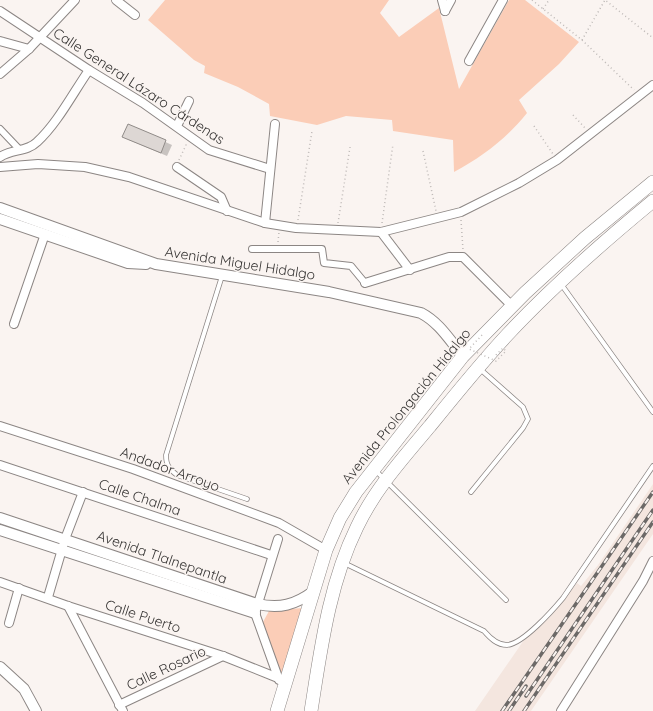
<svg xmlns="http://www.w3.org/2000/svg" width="653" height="711" viewBox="0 0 653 711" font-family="Quicksand,sans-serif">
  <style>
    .built { fill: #f4e6df }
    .green { fill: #fbcdb7 }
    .shadow { fill: #0003 }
    .building { fill: #ddd7d4; stroke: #908b88 }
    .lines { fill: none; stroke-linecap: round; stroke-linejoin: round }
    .service-casing { stroke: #8c8684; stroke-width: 5.5 }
    .pedestrian-casing { stroke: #8c8684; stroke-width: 8 }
    .minor-casing { stroke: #8c8684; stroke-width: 10 }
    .tertiary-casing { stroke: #8c8684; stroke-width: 12 }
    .trunk-casing { stroke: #8c8684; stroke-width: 14 }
    .path { stroke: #beb9b7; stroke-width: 1.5; stroke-dasharray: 1 3; stroke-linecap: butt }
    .service { stroke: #fff; stroke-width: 4 }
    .pedestrian { stroke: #fff; stroke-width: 6 }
    .minor { stroke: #fff; stroke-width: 8 }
    .tertiary { stroke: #fff; stroke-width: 10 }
    .trunk { stroke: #fff; stroke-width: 13 }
    .rail-casing { stroke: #6c6967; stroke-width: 3.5 }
    .rail { stroke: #faf4f1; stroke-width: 2; stroke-dasharray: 6; stroke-linecap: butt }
    .path-bridge { stroke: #beb9b7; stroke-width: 1.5; stroke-dasharray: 1 3; stroke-linecap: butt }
    .labels { text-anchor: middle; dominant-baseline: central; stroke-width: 3; stroke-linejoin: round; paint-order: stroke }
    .street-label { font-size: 14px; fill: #363433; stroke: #faf4f1 }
  </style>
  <rect width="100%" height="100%" fill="#faf4f1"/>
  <path class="built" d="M653 484V534L531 711H475L524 640 550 617 577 583 581 586 598 565Z"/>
  <g class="green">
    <path d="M165 0H389L380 13 399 37 439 8 459 89 509 0H525L579 42 559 64 519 100 527 113C507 138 482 157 454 172L453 140 393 131 392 120 346 116 317 125 270 116 269 104 238 87 204 73 205 66 194 60 148 20Z"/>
    <path d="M302 608 281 677 263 622 269 611Z"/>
  </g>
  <path class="shadow" d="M128 125 172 145 167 156 129 140Z"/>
  <path class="building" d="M128 124 166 140 161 153 122 137Z"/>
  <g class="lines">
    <g class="service-casing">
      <g id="service">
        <path d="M222 276 166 455C166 465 169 469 177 475L247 499"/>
        <path d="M561 284 653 412"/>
        <path d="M375 470 506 600"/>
        <path d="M471 492 523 428 528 419 523 407 480 369"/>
        <path d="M344 563 484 631C490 638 497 645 507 645 523 644 553 610 563 598L653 466"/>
      </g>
    </g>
    <g class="pedestrian-casing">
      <g id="pedestrian">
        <path d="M0 129 20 150"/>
        <path d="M252 249H322L324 263 351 266 365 283"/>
      </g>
    </g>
    <g class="minor-casing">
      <g id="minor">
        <path d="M116 0 135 15"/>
        <path d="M442 0 445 11"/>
        <path d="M0 11 89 70 143 103 209 150 270 169"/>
        <path d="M445 11 451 0"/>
        <path d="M0 41 29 49"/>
        <path d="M469 61 503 0"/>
        <path d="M0 74 29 49 75 0"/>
        <path d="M177 126 189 101"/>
        <path d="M0 157C11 149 27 152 37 142 57 124 73 93 89 70"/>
        <path d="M0 167 38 164 85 167 129 177 265 223 296 228 381 232 461 212 519 183 557 160 653 85"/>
        <path d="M177 167 221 197 227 211"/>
        <path d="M265 223 275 124"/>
        <path d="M381 232 410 270"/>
        <path d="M365 283 449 257H463L512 306"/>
        <path d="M14 324 45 234"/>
        <path d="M0 426 133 469 279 523 326 550"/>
        <path d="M0 465 271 555"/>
        <path d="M278 539 255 613 279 680"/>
        <path d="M0 582 68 606 223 656 278 678"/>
        <path d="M48 597 65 539 83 492"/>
        <path d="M68 606 123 711"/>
        <path d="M9 623 19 588"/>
        <path d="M119 705 223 656"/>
        <path d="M561 711 643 581 653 561"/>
      </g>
    </g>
    <g class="tertiary-casing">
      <g id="tertiary">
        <path d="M0 208 156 264 329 292 421 313C440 323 450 341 463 356"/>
        <path d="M0 219 128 263 146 264"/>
        <path d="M0 518 257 604C280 609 295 605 314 591"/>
        <path d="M0 530 255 613"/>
        <path d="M0 667 24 689 36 711"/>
      </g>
    </g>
    <g class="trunk-casing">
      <g id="trunk">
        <path d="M277 711 326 550 340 518 356 492 463 356 525 293 585 238 653 182"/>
        <path d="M311 711C321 648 329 584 357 527 375 489 403 458 430 426 455 395 480 364 508 334 553 286 602 243 653 201"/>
      </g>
    </g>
    <g class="path">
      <path d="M532 0 582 40 634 90"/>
      <path d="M543 9 549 0"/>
      <path d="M582 40 605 0 653 38"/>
      <path d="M573 115 585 128"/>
      <path d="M534 126 553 154"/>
      <path d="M423 151 436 211"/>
      <path d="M179 160 186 145 189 146"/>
      <path d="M298 220 312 131"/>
      <path d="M461 220 463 250"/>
      <path d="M338 223 350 147"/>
      <path d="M382 223 393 144"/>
      <path d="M278 242 279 232"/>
    </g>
    <use href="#service" class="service"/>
    <use href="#pedestrian" class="pedestrian"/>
    <use href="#minor" class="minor"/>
    <use href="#tertiary" class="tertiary"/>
    <use href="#trunk" class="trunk"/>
    <g class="rail-casing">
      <g id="rail">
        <path d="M526 696 653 510"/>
        <path d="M502 711 653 492"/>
        <path d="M509 711 526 686"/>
        <path d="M524 711 653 522"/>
      </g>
    </g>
    <use href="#rail" class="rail"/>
    <path class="path-bridge" d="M482 335 469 349 496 361 506 351 503 348 494 357"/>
  </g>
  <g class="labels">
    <g class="street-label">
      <text transform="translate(139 86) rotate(33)">Calle General Lázaro Cárdenas</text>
      <text transform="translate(240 263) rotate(9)">Avenida Miguel Hidalgo</text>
      <text transform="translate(406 406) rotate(-51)">Avenida Prolongación Hidalgo</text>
      <text transform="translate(170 469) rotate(20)">Andador Arroyo</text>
      <text transform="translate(140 497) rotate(19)">Calle Chalma</text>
      <text transform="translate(162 557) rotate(19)">Avenida Tlalnepantla</text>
      <text transform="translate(143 616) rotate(18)">Calle Puerto</text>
      <text transform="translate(166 668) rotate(-25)">Calle Rosario</text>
    </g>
  </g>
</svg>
